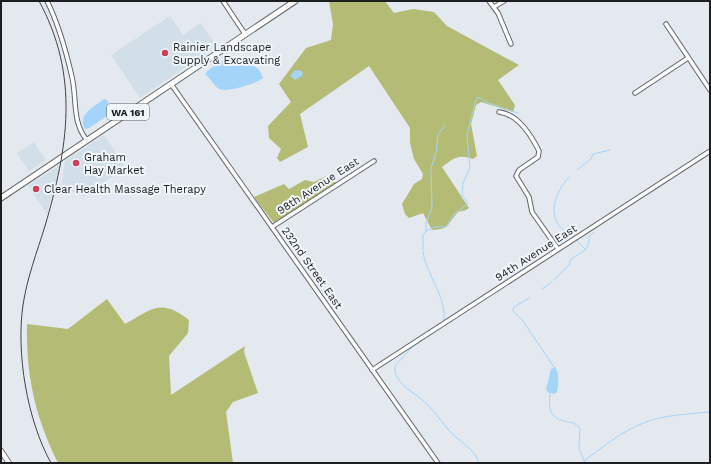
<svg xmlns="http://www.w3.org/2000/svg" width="711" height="464" viewBox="0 0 711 464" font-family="'Work Sans',sans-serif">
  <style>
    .built { fill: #d2dfe8 }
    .green { fill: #b4bb74 }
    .water { fill: #a5d4f9 }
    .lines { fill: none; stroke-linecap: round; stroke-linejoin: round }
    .stream { stroke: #a5d4f9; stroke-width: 1 }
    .street-casing { stroke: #5f6469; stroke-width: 5.5 }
    .secondary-casing { stroke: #5f6469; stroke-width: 6 }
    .primary-casing { stroke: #5f6469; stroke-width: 7 }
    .street { stroke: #fff; stroke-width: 3.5 }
    .secondary { stroke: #fff; stroke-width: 4.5 }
    .primary { stroke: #fff; stroke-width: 5 }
    .rail { stroke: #414346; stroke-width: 1 }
    .poi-dot { fill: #cf3f55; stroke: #f0f6fb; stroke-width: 1.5 }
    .labels { text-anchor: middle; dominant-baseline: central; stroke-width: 4; stroke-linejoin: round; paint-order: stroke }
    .shield { fill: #f0f6fb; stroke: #5c5f62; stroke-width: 1 }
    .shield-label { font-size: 10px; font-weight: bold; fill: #1c1e20 }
    .poi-label { font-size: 11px; fill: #1c1e20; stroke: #f0f6fb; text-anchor: start }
    .street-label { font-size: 11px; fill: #1c1e20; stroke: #f0f6fb }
  </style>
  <rect width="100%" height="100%" fill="#e3e9ee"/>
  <g class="built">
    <path d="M170 16 183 35 201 23 216 46 140 98 111 55Z"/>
    <path d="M104 135 125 167 84 197 61 186 65 161Z"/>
    <path d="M34 142 46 160 29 171 17 153Z"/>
    <path d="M60 165 47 214 28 186Z"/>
  </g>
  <g class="green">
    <path d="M329 1H385L394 13 413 9 434 12 447 26 519 65 498 80 515 105 513 112 481 102 476 105 471 124 477 156 473 159C458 154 454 158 442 167L469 208 466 210 458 212C447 224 451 229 432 230L423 213 409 218 405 214 402 204 414 184 422 179 423 174 414 159 410 143V128L369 66 300 114 308 147 280 162 277 158 281 149 269 138 268 126 291 102 279 84 306 48 331 40 333 24Z"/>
    <path d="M326 176 331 177 336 183 274 223 254 197 284 184 289 189 305 180 314 182Z"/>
    <path d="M107 299 125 324C153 309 160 298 189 320L188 333 169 356 171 395 245 346 244 352 258 393 233 402 226 412 233 463H58C35 416 26 376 27 324L68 329Z"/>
  </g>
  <g class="water">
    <path d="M229 57C241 64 259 61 263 78 258 83 226 93 219 89 214 86 211 79 206 75V72L217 64 221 66V62Z"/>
    <path d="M295 70 302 71 303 75 295 80 290 76Z"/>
    <path d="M104 99 107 100 113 112 89 128 85 129C77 114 94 107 104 99Z"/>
    <path d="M555 367C559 373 559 384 557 392L554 394 549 393 546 390 551 369Z"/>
  </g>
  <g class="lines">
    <g class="stream">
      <path d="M577 170 591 159 593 154 610 150"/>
      <path d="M569 177C551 198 545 223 574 237"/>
      <path d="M426 231 435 227H446L454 214 468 204 462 194 463 183 470 168 467 135 476 99 479 97 488 103 518 113"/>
      <path d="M576 240 585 249"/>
      <path d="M423 250V235L426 231V224L432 207 431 168 436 153 438 135 445 125"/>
      <path d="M423 252C427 276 447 298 444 321"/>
      <path d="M554 280 569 265 571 259C581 252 590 251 589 237L594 232"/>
      <path d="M542 289 552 282"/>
      <path d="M529 298 514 307 513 311 523 321 554 367"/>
      <path d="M443 326 411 348 395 366C395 371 395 376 399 380 404 388 419 396 427 404 437 414 446 429 457 438 467 447 475 450 479 463"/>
      <path d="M550 394C547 416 555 420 574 423L580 428 579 448 585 463"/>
      <path d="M585 461C591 454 600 450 607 444 645 416 665 416 710 412"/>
    </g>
    <g class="street-casing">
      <g id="street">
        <path d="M47 1C59 25 66 51 72 77 77 99 72 121 86 139"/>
        <path d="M223 1 245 34"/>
        <path d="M489 1 498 13 511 44"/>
        <path d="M494 7 504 1"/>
        <path d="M666 24 710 90"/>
        <path d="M171 84 438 463"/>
        <path d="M635 93 688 58"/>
        <path d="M499 112C517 114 531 135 539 151L538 157 519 170 516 176 529 197 532 212 558 249"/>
        <path d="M272 227 374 161"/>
        <path d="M372 370 710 151"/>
      </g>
    </g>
    <g class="secondary-casing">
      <path id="secondary" d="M1 451 9 463"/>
    </g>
    <g class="primary-casing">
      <path id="primary" d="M1 198 295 1"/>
    </g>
    <use href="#street" class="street"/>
    <use href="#secondary" class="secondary"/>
    <use href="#primary" class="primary"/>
    <path class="rail" d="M39 1C80 76 68 148 45 226 37 252 27 278 23 305 16 353 27 420 51 463"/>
  </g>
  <g class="poi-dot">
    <circle cx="165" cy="53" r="4"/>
    <circle cx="76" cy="163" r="4"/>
    <circle cx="36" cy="189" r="4"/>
  </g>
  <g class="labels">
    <rect class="shield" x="107" y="104" width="42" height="16" rx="3"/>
    <g class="shield-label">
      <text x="128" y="112">WA 161</text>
    </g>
    <g class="poi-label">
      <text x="173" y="47">Rainier Landscape<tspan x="173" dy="13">Supply &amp; Excavating</tspan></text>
      <text x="84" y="157">Graham<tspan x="84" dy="13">Hay Market</tspan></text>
      <text x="44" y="189">Clear Health Massage Therapy</text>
    </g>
    <g class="street-label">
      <text transform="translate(318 186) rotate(-33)">98th Avenue East</text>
      <text transform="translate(536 253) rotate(-33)">94th Avenue East</text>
      <text transform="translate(312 268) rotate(55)">232nd Street East</text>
    </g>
  </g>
  <rect width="711" height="464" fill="none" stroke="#1c1e20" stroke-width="4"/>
</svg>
